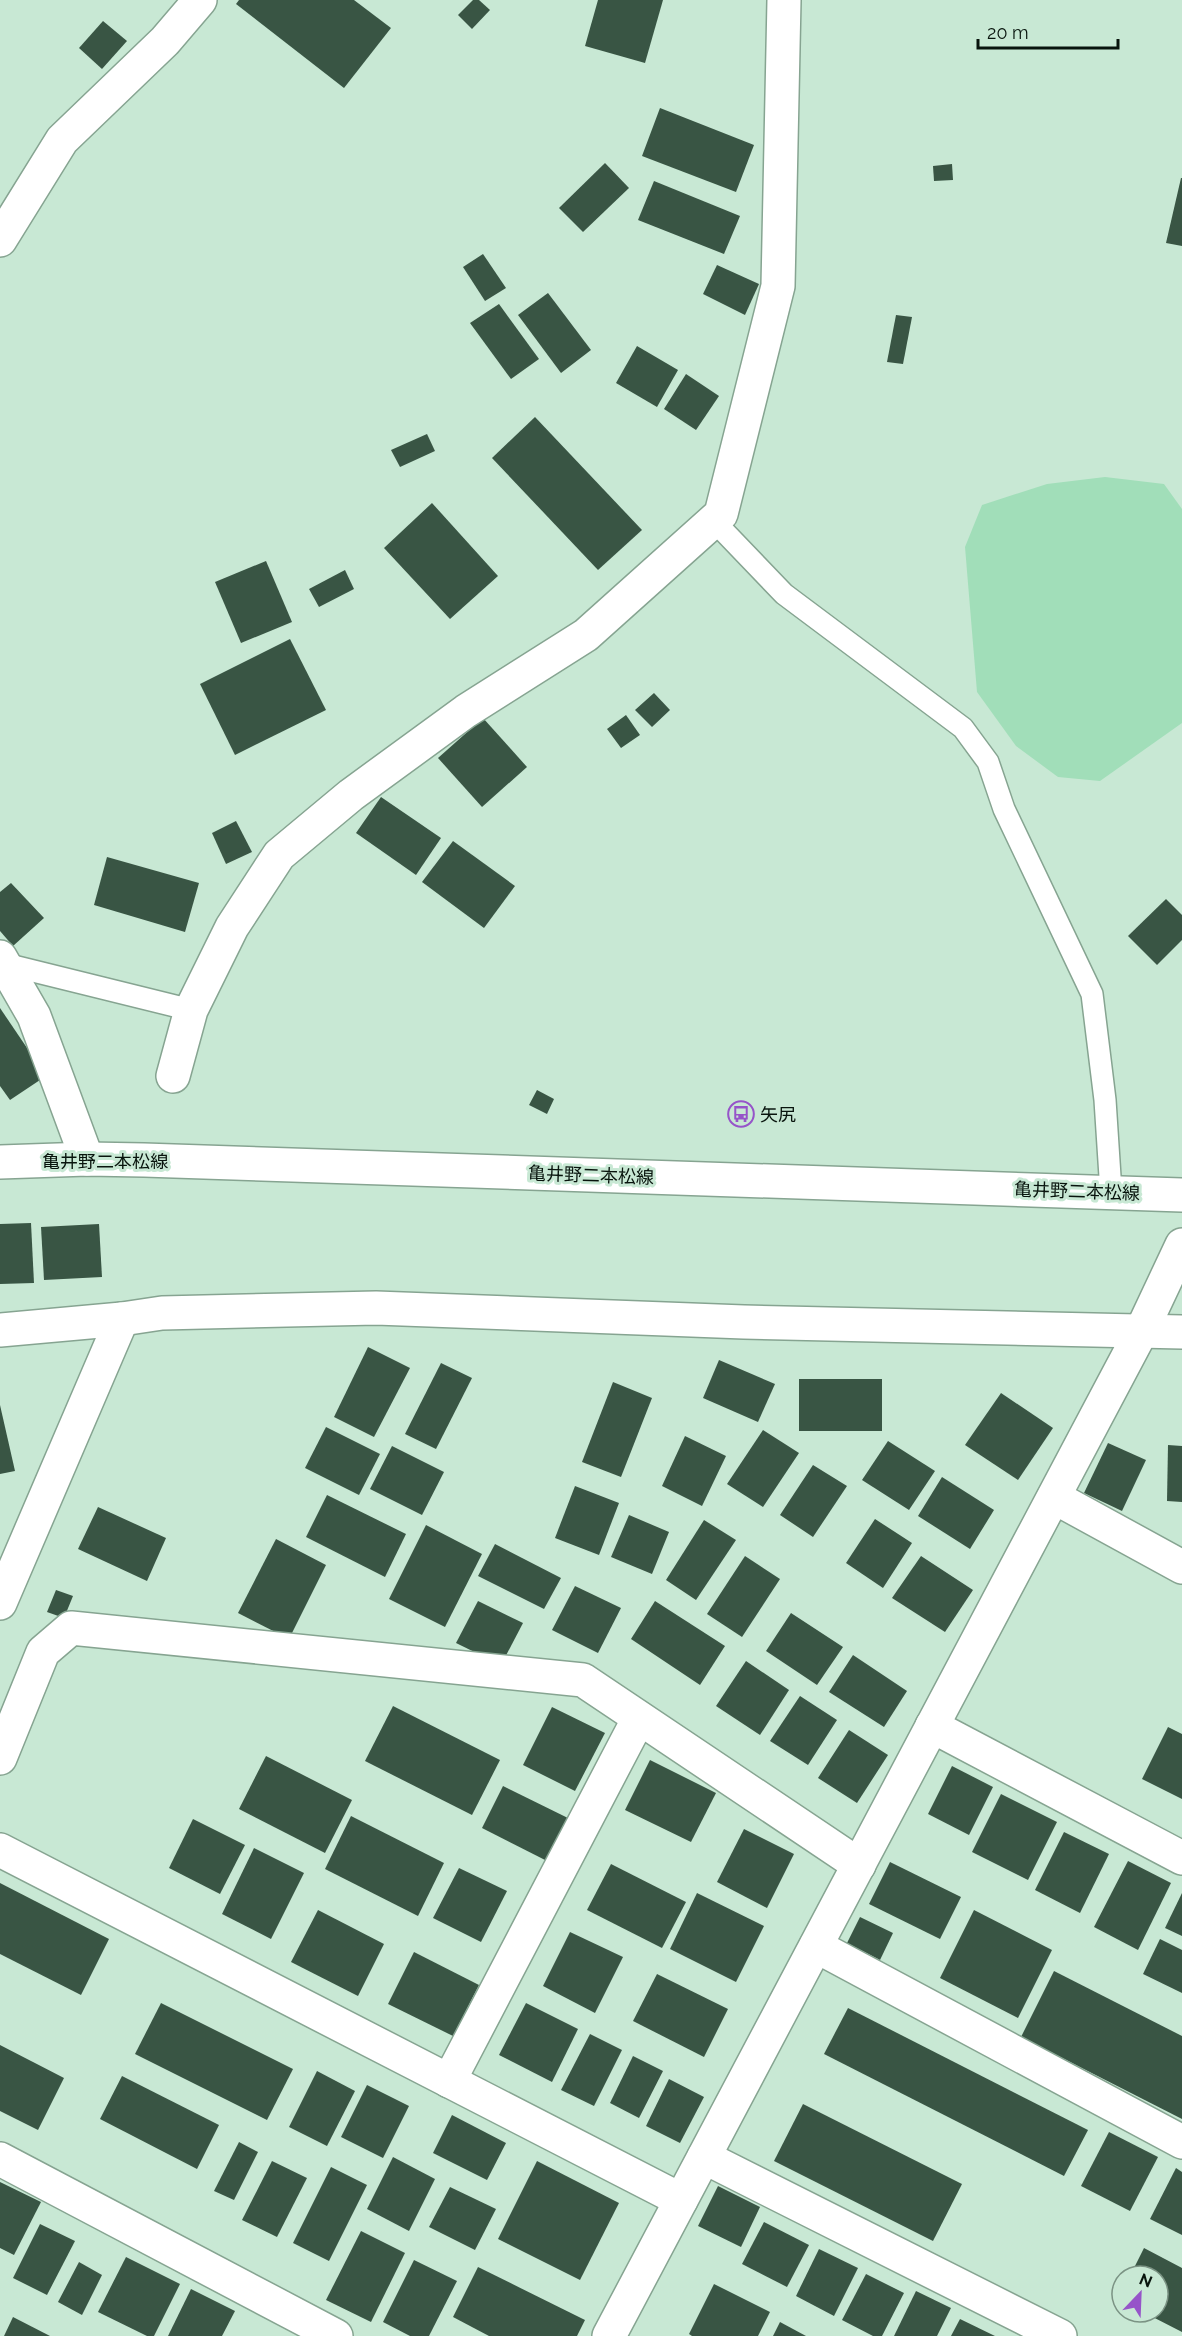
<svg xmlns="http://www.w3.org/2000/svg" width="1182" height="2336" viewBox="0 0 1182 2336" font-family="Raleway,'Noto Sans JP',sans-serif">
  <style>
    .green { fill: #a1deb9 }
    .building { fill: #395544 }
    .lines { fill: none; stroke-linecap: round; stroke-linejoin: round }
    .lane-casing { stroke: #86a491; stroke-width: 24 }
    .street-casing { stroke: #86a491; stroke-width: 36 }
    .secondary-casing { stroke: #86a491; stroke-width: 36 }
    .lane { stroke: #fff; stroke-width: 21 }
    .street { stroke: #fff; stroke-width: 33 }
    .secondary { stroke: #fff; stroke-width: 33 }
    .labels { text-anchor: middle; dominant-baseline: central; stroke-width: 6; stroke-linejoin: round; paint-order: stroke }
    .poi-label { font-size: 18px; fill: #08140d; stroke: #c8e8d4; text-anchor: start }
    .street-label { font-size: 18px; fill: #08140d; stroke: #c8e8d4 }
  </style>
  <rect width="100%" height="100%" fill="#c8e8d4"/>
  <path class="green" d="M1105 477 1164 484 1182 509V723L1100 781 1058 777 1016 746 977 692 965 547 982 505 1047 484Z"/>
  <g class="building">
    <path d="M239 0H354L391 28 344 88 236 4Z"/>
    <path d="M473 0H479L490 10 472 29 458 15Z"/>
    <path d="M598 0H663L645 63 585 46Z"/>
    <path d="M103 21 127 41 102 69 79 48Z"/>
    <path d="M660 108 754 145 736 192 642 156Z"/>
    <path d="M605 163 629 188 583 232 559 208Z"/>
    <path d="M952 164 953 180 934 181 933 166Z"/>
    <path d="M1181 178H1182V246L1166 243Z"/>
    <path d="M654 181 740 216 724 254 638 220Z"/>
    <path d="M483 254 506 288 485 301 463 267Z"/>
    <path d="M717 265 759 284 745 315 703 294Z"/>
    <path d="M548 293 591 350 561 373 518 315Z"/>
    <path d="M499 304 539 359 511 379 470 323Z"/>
    <path d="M896 315 912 317 903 364 887 362Z"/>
    <path d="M637 346 678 370 657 407 616 383Z"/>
    <path d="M686 374 719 396 696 430 664 409Z"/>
    <path d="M535 417 642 530 598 570 492 458Z"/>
    <path d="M427 434 435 451 400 467 391 450Z"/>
    <path d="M432 503 498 576 450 619 384 548Z"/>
    <path d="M266 561 292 622 241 643 215 582Z"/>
    <path d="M345 570 354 589 319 607 309 589Z"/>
    <path d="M290 639 326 710 235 755 200 684Z"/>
    <path d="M654 693 670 710 652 727 635 710Z"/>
    <path d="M626 715 640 735 621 748 607 729Z"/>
    <path d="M483 718 527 767 482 807 438 758Z"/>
    <path d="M381 797 441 838 416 875 356 833Z"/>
    <path d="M236 821 252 852 226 864 212 833Z"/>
    <path d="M453 841 515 886 484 928 422 882Z"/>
    <path d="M107 857 199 883 185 932 94 905Z"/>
    <path d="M11 883 44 918 13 946 0 931V892Z"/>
    <path d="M1166 899 1182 915V940L1157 965 1128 936Z"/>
    <path d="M0 1008 46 1076 10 1100 0 1086Z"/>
    <path d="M537 1090 554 1099 547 1114 529 1105Z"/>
    <path d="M31 1223 34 1283 0 1284V1224Z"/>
    <path d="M99 1224 102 1277 44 1280 41 1227Z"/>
    <path d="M368 1347 410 1368 374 1437 334 1417Z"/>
    <path d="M719 1360 775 1384 758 1422 703 1398Z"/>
    <path d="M441 1363 472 1378 436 1449 405 1434Z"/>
    <rect x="799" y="1379" width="83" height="52"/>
    <path d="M613 1382 652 1398 621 1477 582 1462Z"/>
    <path d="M1001 1393 1053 1428 1018 1480 965 1445Z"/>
    <path d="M0 1405 15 1471 0 1474Z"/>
    <path d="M326 1427 380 1454 359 1495 305 1468Z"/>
    <path d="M763 1430 799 1453 763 1507 727 1484Z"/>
    <path d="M685 1436 726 1456 702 1506 662 1486Z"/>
    <path d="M888 1441 935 1471 909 1510 862 1480Z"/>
    <path d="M1108 1443 1146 1460 1122 1511 1084 1493Z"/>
    <path d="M1168 1445 1182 1446V1502L1167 1501Z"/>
    <path d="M392 1446 444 1472 422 1515 370 1489Z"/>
    <path d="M813 1465 847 1486 813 1537 780 1515Z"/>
    <path d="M942 1477 994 1510 970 1549 918 1516Z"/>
    <path d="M575 1486 619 1503 599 1555 555 1538Z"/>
    <path d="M327 1495 406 1534 385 1577 306 1537Z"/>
    <path d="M98 1507 166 1538 147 1581 78 1549Z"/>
    <path d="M629 1515 669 1532 652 1574 611 1557Z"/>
    <path d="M875 1519 912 1543 883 1588 846 1563Z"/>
    <path d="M704 1520 736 1540 696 1600 666 1580Z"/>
    <path d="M426 1525 482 1554 445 1627 389 1599Z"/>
    <path d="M276 1539 326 1565 289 1639 238 1613Z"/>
    <path d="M495 1544 561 1578 544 1609 478 1576Z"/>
    <path d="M745 1556 780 1579 742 1637 707 1614Z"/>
    <path d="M921 1556 973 1590 945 1632 892 1598Z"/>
    <path d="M575 1586 621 1608 598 1653 552 1630Z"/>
    <path d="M56 1590 73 1596 64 1618 47 1612Z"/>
    <path d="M478 1601 523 1623 501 1665 456 1643Z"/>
    <path d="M655 1601 725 1646 700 1685 631 1639Z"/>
    <path d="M791 1613 843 1647 817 1685 766 1651Z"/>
    <path d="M853 1655 907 1691 884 1727 829 1692Z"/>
    <path d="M746 1661 789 1690 760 1735 716 1706Z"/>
    <path d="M800 1696 837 1720 808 1765 770 1741Z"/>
    <path d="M393 1706 500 1760 472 1815 365 1761Z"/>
    <path d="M552 1707 605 1733 575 1791 523 1765Z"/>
    <path d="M1168 1727 1182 1734V1799L1142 1779Z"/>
    <path d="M849 1730 888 1755 857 1803 818 1778Z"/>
    <path d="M266 1756 352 1800 325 1853 239 1809Z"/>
    <path d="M650 1760 716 1793 691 1842 625 1810Z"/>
    <path d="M952 1766 993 1787 969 1835 928 1814Z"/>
    <path d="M503 1786 572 1820 551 1863 482 1828Z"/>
    <path d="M1001 1794 1057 1822 1028 1880 972 1852Z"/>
    <path d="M351 1816 444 1863 418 1916 325 1869Z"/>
    <path d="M193 1819 245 1845 220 1894 169 1868Z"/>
    <path d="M744 1829 794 1854 767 1908 717 1882Z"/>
    <path d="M1064 1832 1109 1854 1080 1913 1035 1890Z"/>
    <path d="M254 1848 304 1873 271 1939 222 1914Z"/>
    <path d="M1128 1861 1171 1883 1138 1950 1094 1927Z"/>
    <path d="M890 1862 961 1897 940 1939 869 1904Z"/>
    <path d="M611 1864 686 1902 662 1948 587 1910Z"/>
    <path d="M459 1868 507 1891 481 1942 433 1918Z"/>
    <path d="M0 1883 109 1939 81 1995 0 1954Z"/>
    <path d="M697 1893 764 1926 736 1982 670 1949Z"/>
    <path d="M1182 1893V1936L1165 1928Z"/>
    <path d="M318 1910 384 1944 358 1996 291 1962Z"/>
    <path d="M974 1910 1052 1950 1018 2018 940 1978Z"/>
    <path d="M860 1917 893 1933 880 1960 847 1943Z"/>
    <path d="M570 1932 623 1957 595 2013 543 1986Z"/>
    <path d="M1160 1939 1182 1950V1993L1143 1974Z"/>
    <path d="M414 1952 479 1985 453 2036 388 2004Z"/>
    <path d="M1054 1971 1182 2036V2119L1021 2037Z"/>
    <path d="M657 1974 728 2009 704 2057 633 2021Z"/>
    <path d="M161 2003 293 2069 267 2120 135 2054Z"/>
    <path d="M526 2003 578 2029 552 2082 499 2055Z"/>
    <path d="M848 2008 1088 2130 1064 2176 824 2054Z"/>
    <path d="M590 2034 622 2050 594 2106 561 2090Z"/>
    <path d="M0 2045 64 2078 38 2130 0 2111Z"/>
    <path d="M633 2056 663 2071 639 2118 610 2103Z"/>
    <path d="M317 2071 355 2091 327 2146 289 2127Z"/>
    <path d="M122 2076 219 2125 197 2169 100 2119Z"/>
    <path d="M669 2079 704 2097 680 2143 646 2126Z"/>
    <path d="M367 2085 409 2106 383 2158 341 2137Z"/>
    <path d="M803 2104 962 2184 933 2241 774 2161Z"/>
    <path d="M452 2115 506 2143 487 2180 433 2153Z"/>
    <path d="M1109 2132 1158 2157 1130 2211 1081 2186Z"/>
    <path d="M239 2142 258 2152 234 2200 214 2191Z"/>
    <path d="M393 2157 435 2179 409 2231 367 2209Z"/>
    <path d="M272 2161 307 2178 277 2237 242 2220Z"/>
    <path d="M537 2161 619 2203 580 2280 498 2239Z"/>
    <path d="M331 2167 367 2185 329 2261 293 2243Z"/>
    <path d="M1176 2168 1182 2172V2235L1150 2219Z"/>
    <path d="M0 2182 41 2202 14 2255 0 2248Z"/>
    <path d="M718 2186 760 2207 741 2247 698 2226Z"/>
    <path d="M450 2187 496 2209 475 2250 429 2227Z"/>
    <path d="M764 2222 809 2245 787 2287 742 2264Z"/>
    <path d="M40 2224 75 2241 47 2295 13 2278Z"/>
    <path d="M361 2231 405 2253 371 2322 326 2300Z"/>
    <path d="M1144 2248 1182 2268V2332L1143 2312H1158V2276H1130Z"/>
    <path d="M819 2249 858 2268 834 2316 796 2296Z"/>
    <path d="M126 2257 180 2284 154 2336H147L98 2312Z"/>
    <path d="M414 2260 457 2281 429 2336H410L383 2322Z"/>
    <path d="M79 2262 102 2275 82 2315 58 2302Z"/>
    <path d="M478 2267 585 2320 577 2336H489L453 2317Z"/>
    <path d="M866 2274 904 2293 882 2336H873L842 2320Z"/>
    <path d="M714 2284 770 2312 758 2336H692L689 2334Z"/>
    <path d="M191 2289 235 2311 222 2336H168Z"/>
    <path d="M916 2291 951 2308 937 2336H894Z"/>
    <path d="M13 2317 50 2336H4Z"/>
    <path d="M960 2319 995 2336H951Z"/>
    <path d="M780 2322 806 2336H773Z"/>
  </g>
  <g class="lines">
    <g class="lane-casing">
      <g id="lane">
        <path d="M713 520 784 594 963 728 988 762 1004 809 1092 994 1105 1100 1111 1192"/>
        <path d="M5 964 191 1010"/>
      </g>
    </g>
    <g class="street-casing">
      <g id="street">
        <path d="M0 240 62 140 165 41 200 0"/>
        <path d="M0 957 34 1016 87 1159"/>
        <path d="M173 1076 191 1010 232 927 279 855 351 795 466 711 586 635 721 514 778 286 784 0"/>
        <path d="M1054 1497 1182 1567"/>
        <path d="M0 1603 122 1319"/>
        <path d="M932 1726 1182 1858"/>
        <path d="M0 1758 43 1652 71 1628 583 1680 859 1865"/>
        <path d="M0 1850 681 2200"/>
        <path d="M816 1946 1182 2142"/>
        <path d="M449 2081 639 1718"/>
        <path d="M704 2157 1060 2336"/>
        <path d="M0 2159 336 2336"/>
        <path d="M609 2336 1142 1330 1182 1245"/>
      </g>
    </g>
    <g class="secondary-casing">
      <g id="secondary">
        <path d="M0 1162 87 1159 144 1160 1182 1195"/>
        <path d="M0 1330 122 1319 162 1313 376 1308 744 1322 1182 1332"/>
      </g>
    </g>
    <use href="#lane" class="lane"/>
    <use href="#street" class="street"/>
    <use href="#secondary" class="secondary"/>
  </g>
  <defs>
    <g id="bus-ring" transform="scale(1.35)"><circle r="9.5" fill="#c8e8d4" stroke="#9654c9" stroke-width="1.5"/><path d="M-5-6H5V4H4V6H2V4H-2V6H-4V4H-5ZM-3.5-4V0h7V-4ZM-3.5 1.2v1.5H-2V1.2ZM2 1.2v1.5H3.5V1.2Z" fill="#9654c9"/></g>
  </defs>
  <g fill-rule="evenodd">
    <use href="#bus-ring" x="741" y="1114"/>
  </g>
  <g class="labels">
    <g class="poi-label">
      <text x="760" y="1114">矢尻</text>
    </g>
    <g class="street-label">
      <text x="105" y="1161">亀井野二本松線</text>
      <text transform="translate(591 1175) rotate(2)">亀井野二本松線</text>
      <text transform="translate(1077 1191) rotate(2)">亀井野二本松線</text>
    </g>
  </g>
  <g transform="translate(1140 2294) rotate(23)"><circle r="28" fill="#c8e8d4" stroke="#7b9384" stroke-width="1.5"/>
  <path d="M0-4.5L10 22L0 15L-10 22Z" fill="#9654c9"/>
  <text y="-9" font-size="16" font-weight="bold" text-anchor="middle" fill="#08140d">N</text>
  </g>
  <path d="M978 39v9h140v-9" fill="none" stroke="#08140d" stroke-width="3"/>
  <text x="987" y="39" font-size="18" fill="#08140d" stroke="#c8e8d4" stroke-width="4.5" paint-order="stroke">20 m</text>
</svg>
